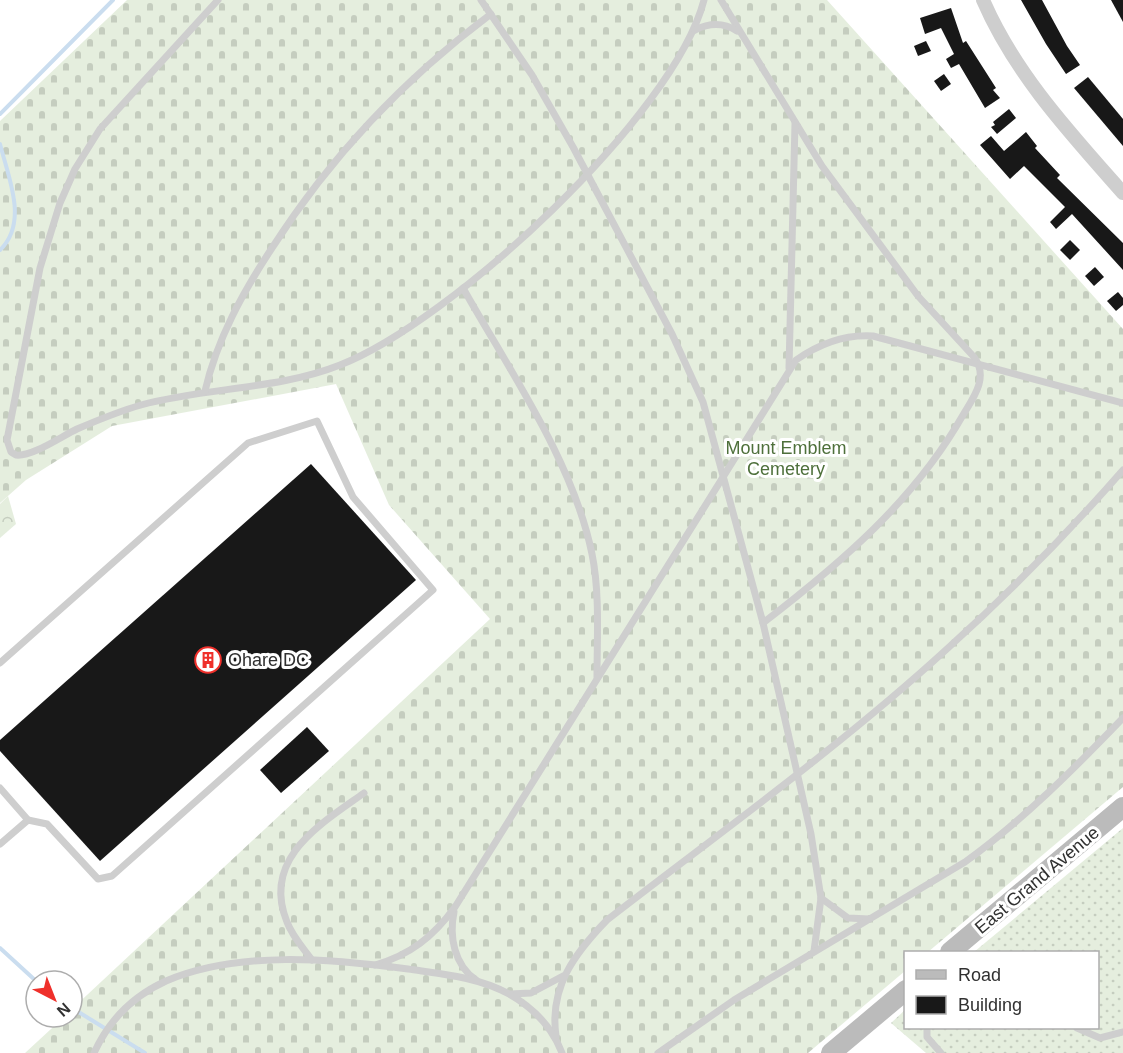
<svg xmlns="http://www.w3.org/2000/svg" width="1123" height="1053" viewBox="0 0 1123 1053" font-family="Helvetica,sans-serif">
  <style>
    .grass { fill: url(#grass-dots) }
    .forest { fill: url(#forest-crowns) }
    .cemetery { fill: url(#cemetery-stones) }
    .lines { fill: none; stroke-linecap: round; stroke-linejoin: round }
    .stream { stroke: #caddef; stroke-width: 4 }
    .building { fill: #181818 }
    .service { stroke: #cecece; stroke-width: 7 }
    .minor { stroke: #cecece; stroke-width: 14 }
    .secondary { stroke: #bbb; stroke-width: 20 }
    .labels { text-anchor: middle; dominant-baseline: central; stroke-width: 6; stroke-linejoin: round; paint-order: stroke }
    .park-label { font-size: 18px; fill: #4e703b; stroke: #fff }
    .poi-label { font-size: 18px; fill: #313131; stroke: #fff; text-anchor: start }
    .street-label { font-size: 18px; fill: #313131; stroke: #fff }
  </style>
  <defs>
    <pattern id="grass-dots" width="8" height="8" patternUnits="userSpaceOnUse" patternTransform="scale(1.5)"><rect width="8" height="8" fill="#e5eede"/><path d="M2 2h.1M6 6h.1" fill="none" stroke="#c5cdbf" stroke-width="1.8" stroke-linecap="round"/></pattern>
    <pattern id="forest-crowns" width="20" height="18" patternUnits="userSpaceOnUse" patternTransform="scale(1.5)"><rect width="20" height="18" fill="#e5eede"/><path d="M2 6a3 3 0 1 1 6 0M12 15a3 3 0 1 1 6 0" fill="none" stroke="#c5cdbf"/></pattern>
    <pattern id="cemetery-stones" width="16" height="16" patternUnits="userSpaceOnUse" patternTransform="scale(1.5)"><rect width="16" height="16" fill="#e5eede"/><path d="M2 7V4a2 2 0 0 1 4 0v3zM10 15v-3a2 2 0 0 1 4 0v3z" fill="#c5cdbf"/></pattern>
  </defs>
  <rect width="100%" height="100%" fill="#fff"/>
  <path class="grass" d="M1123 828V1053H926L891 1023 905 1010 906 1028H1098V952H974Z"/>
  <path class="forest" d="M8 496 16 524 0 538V504Z"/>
  <path class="cemetery" d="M127 0H827L1123 329V787L928 952H906L905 971 808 1053H25L64 1017H72V1009L490 619 389 505 336 384 112 426 26 480 0 503V121Z"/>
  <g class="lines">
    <g class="stream">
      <path d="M0 114 113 0"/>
      <path d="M0 144C8 177 29 222 0 250"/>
      <path d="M0 948 36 981"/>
      <path d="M72 1008 145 1053"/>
    </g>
  </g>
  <g class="building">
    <path d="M1021 0H1042L1067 46 1080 65 1066 74 1046 44Z"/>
    <path d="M1111 0H1123V22Z"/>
    <path d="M951 8 963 43 966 41 996 88 993 90 1000 98 985 108 959 64 951 68 946 59 954 54 941 28 925 34 920 18Z"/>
    <path d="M926 41 931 51 918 56 914 46Z"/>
    <path d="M944 74 951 84 941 91 934 81Z"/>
    <path d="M1088 77 1123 119V146L1074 88Z"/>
    <path d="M1009 109 1016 118 997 134 991 127 995 125 993 122Z"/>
    <path d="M1026 132 1037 146 1035 148 1060 175 1057 178 1123 243V270L1072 214 1056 229 1050 222 1065 207 1024 166 1010 179 980 145 991 136 1004 151Z"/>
    <path d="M1070 240 1080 250 1070 260 1060 250Z"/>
    <path d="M1095 267 1104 277 1094 286 1085 276Z"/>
    <path d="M1118 292 1123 298V305L1116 311 1107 301Z"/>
    <path d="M311 464 416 580 100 861 0 751V740Z"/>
    <path d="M307 727 329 751 281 793 260 770Z"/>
  </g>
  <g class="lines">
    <g class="service">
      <path d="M218 0 100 129 75 169 60 203 40 268 7 440 11 452 16 455C32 457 62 436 77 429 98 420 120 411 141 405 207 387 277 390 340 365 451 322 674 116 704 0"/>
      <path d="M481 0 532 75 573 147 672 334 703 402 763 623 811 834 821 898 814 951"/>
      <path d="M721 0 822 166 918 296 974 357C989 377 974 397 963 415 914 501 841 563 763 623"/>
      <path d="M695 30C709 23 723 22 737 31"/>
      <path d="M463 288C509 370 573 461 592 554 600 593 597 638 597 677"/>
      <path d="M789 368 795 123"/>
      <path d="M205 391C217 339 243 292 272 248 331 156 404 79 491 14"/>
      <path d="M0 663 248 443 317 421 353 497 433 590 112 876 98 879 47 824 28 820 0 844"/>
      <path d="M0 788 28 820"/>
      <path d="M821 898 848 918 869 919"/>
      <path d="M454 912C449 936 454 965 476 980"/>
      <path d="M312 960C304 949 292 936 287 922 261 858 321 824 364 793"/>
      <path d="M375 965C410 955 433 937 455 907L796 360C819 344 844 334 873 336L1123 403"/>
      <path d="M510 994 531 993 563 976"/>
      <path d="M927 1028V1037L941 1053"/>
      <path d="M1077 1028 1100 1038 1123 1032"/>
      <path d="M556 1036C549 987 575 953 607 920 722 831 841 746 948 648 1010 592 1068 533 1123 470"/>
      <path d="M94 1053C109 1020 133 996 166 981 239 950 331 959 408 969 442 974 478 977 509 994 534 1008 552 1027 562 1053"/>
      <path d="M658 1053 734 1000 965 862C1023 820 1074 769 1123 718"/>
    </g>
    <path class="minor" d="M983 0C1015 74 1070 133 1123 193"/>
    <g class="secondary">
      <path d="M950 952 1123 807"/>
      <path d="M831 1053 906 990"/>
    </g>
  </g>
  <defs>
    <g id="building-ring" transform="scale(1.35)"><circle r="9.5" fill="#fff" stroke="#ef302b" stroke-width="1.5"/><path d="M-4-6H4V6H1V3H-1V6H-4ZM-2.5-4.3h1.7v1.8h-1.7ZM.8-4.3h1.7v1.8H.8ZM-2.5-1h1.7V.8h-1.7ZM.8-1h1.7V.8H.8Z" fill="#ef302b"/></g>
  </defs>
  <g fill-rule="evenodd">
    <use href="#building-ring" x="208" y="660"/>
  </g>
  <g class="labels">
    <g class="park-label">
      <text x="786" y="448">Mount Emblem<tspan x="786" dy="21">Cemetery</tspan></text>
    </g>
    <g class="poi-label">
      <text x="228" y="660">Ohare DC</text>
    </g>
    <g class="street-label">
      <text transform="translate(1037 880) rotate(-40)">East Grand Avenue</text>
    </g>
  </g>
  <rect x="904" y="951" width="195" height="78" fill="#ffffff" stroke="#adadad" stroke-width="1.5"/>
  <rect x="916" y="970" width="30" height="9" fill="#bbbbbb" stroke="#adadad" stroke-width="1.5"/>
  <text x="958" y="981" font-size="18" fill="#313131">Road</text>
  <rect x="916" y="996" width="30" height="18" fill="#181818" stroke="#adadad" stroke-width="1.5"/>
  <text x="958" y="1011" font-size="18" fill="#313131">Building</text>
  <g transform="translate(54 999) rotate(138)"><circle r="28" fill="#ffffff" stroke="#adadad" stroke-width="1.5"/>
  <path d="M0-4.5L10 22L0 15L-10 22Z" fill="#ef302b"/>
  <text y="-9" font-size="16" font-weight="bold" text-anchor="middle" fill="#313131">N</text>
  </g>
</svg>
